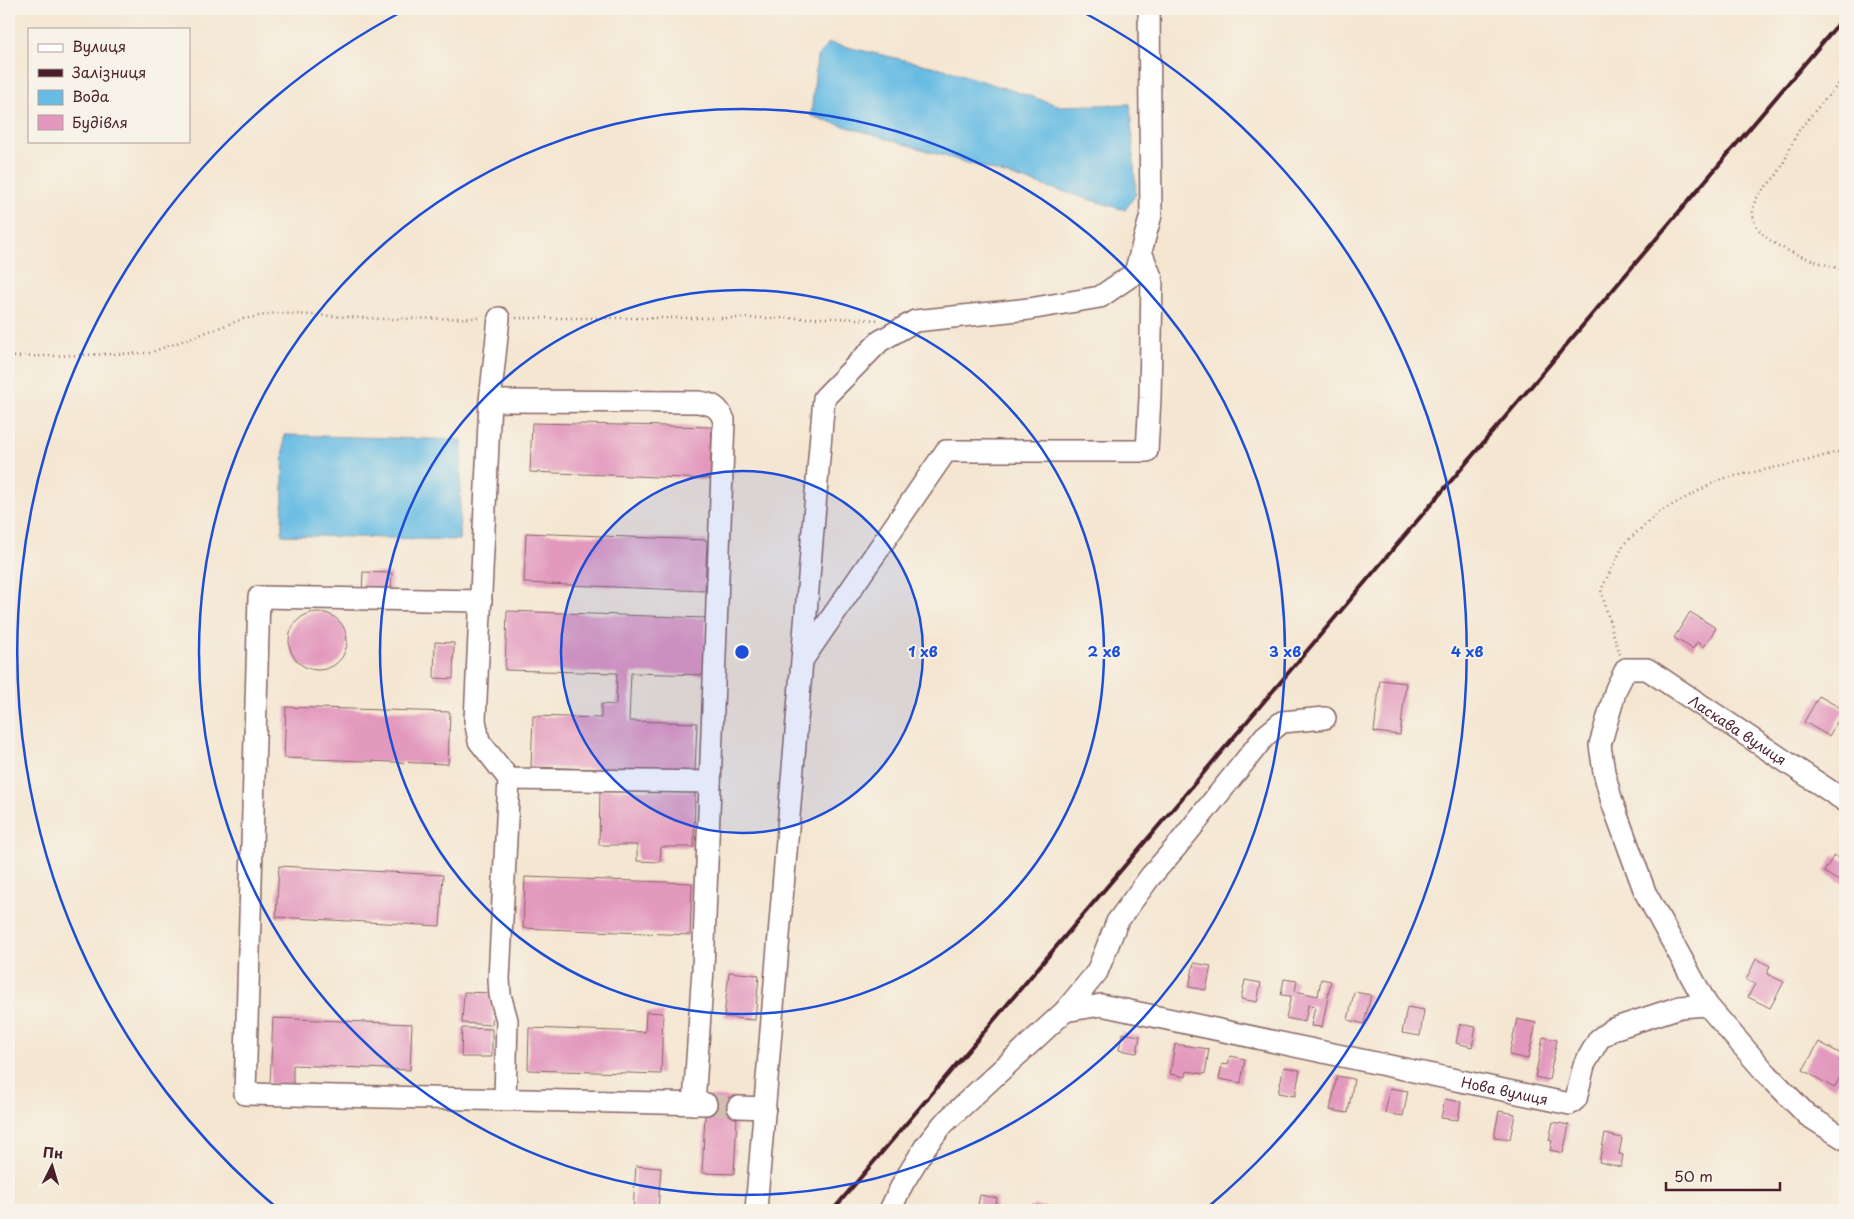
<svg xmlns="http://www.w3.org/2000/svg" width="1854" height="1219" viewBox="0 0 1854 1219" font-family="'Playpen Sans',sans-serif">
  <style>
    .water { fill: #67bce3; stroke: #586e87 }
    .building { fill: #e399bd }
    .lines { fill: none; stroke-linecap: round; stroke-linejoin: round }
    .minor-tunnel { stroke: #d2beb0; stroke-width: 21; stroke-dasharray: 21 11; stroke-linecap: butt }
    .minor-casing { stroke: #866565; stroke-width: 24 }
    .path { stroke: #866565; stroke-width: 2.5; stroke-dasharray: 1 4; stroke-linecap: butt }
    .minor { stroke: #fff; stroke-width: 21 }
    .rail { stroke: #4a1f2b; stroke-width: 4 }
    .ring { fill: none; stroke: #1d4ed8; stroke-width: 2.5 }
    .labels { text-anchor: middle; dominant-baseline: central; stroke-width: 4; stroke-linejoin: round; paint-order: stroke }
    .street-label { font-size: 14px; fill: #4a1f2b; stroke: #f7f3e8 }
    .centre { fill: #1d4ed8; stroke: #f7f3e8; stroke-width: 2.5 }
    .ring-label { font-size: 15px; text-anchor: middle; font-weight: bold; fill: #1d4ed8; stroke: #f7f3e8; stroke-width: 4; stroke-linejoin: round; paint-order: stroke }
  </style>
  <rect width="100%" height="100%" fill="#f7f3e8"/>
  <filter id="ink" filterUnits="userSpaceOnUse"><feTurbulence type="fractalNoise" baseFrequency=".02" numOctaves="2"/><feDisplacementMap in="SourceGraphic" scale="10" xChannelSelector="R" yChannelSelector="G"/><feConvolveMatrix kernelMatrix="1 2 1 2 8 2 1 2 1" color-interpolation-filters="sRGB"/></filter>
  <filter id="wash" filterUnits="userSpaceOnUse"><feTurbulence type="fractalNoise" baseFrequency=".0096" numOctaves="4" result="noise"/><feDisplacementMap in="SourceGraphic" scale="20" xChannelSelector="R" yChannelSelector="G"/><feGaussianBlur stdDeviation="1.12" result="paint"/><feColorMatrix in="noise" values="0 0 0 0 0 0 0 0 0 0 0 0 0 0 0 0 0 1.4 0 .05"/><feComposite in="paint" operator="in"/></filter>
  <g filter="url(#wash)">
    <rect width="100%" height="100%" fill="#f4e6d1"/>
    <g class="water">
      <path d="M829 43 944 69 1061 106 1130 104 1136 194 1125 210 811 116 817 57Z"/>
      <path d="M284 435 462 440 459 540 282 535Z"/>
    </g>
    <g id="blocks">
      <g class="building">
        <path d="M532 423 712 427 710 479 530 472Z"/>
        <path d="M526 533 707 540 705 591 524 583Z"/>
        <path d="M363 572 392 573 391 596 362 595Z"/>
        <path d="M507 611 706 618 704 675 631 673 629 721 697 723 695 772 531 767 533 716 601 718V704L616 705 617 673 505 670Z"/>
        <path d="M1690 612 1716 628 1704 647 1697 642 1693 649 1674 638Z"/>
        <circle cx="318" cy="641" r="29"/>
        <path d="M435 642 454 643 453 679 434 678Z"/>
        <path d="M1380 680 1406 683 1400 735 1374 732Z"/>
        <path d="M1819 696 1844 710 1829 736 1804 722Z"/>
        <path d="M286 707 450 712 448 764 284 758Z"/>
        <path d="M600 789 695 791 694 847H661L660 862 637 861V845H599Z"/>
        <path d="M1834 855 1844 861 1845 858V885L1824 872Z"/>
        <path d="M279 866 443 875 440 926 276 917Z"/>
        <path d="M525 877 692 883 690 935 523 928Z"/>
        <path d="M1756 959 1770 966 1767 974 1784 982 1770 1008 1748 997 1755 984 1746 980Z"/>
        <path d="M1194 963 1211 966 1206 990 1189 987Z"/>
        <path d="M729 972 759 975 755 1020 724 1017Z"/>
        <path d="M1284 979 1297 981 1295 991 1318 996 1321 979 1331 981 1322 1027 1311 1026 1315 1006 1308 1005 1305 1022 1286 1018 1291 996 1281 995Z"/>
        <path d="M1245 980 1261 983 1257 1002 1241 999Z"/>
        <path d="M464 992 494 993 492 1025 462 1023Z"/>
        <path d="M1354 992 1371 995 1364 1024 1348 1020Z"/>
        <path d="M1407 1007 1424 1010 1420 1036 1402 1033Z"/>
        <path d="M646 1012 663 1013 661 1074 528 1070 529 1028 645 1032Z"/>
        <path d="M273 1018 412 1024 410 1070 293 1065V1084H270Z"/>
        <path d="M1517 1019 1536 1023 1528 1059 1509 1055Z"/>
        <path d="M1460 1024 1476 1027 1472 1047 1456 1043Z"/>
        <path d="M462 1028 492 1029V1057H461Z"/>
        <path d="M1122 1033 1140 1036 1137 1053 1119 1050Z"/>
        <path d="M1543 1037 1557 1040 1549 1080 1535 1077Z"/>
        <path d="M1819 1042 1843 1055 1839 1061 1845 1065V1069L1834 1088 1803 1070Z"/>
        <path d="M1175 1044 1209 1049 1205 1074 1187 1071 1186 1077 1170 1074Z"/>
        <path d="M1230 1056 1245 1059 1241 1083 1219 1079 1222 1064 1228 1065Z"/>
        <path d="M1284 1067 1300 1070 1295 1096 1278 1093Z"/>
        <path d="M1337 1076 1354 1079 1348 1113 1330 1110Z"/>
        <path d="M1390 1088 1408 1091 1403 1116 1385 1113Z"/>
        <path d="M706 1096 738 1098 734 1174 702 1173Z"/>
        <path d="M1445 1099 1461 1102 1458 1120 1441 1118Z"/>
        <path d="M1499 1111 1515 1114 1510 1139 1494 1137Z"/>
        <path d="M1553 1122 1569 1125 1563 1153 1550 1150 1552 1141 1549 1140Z"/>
        <path d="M1605 1134 1622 1138 1619 1154 1623 1155 1621 1167 1599 1162Z"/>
        <path d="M636 1166 661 1168 658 1210H633Z"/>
        <path d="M980 1195 997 1198 995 1210H977Z"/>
        <path d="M1033 1205 1049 1208 1048 1210H1032Z"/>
      </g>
    </g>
  </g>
  <g filter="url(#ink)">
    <use href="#blocks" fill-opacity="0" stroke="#866565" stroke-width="1"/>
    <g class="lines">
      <path class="minor-tunnel" d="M706 1104 738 1107"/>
      <g class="minor-casing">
        <g id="minor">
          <path d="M499 318 490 401 475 720 479 741 509 779 710 782"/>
          <path d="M490 401 698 402C712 404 718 406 724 420L703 969 694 1104"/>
          <path d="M481 601 259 597 245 1094 706 1104"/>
          <path d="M803 659 946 451H1147L1150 398 1152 279 1141 252"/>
          <path id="s1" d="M1707 1005 1645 892 1612 802 1604 772 1600 745 1616 689 1626 669H1647L1845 801"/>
          <path id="s2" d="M1065 1011 1101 1005 1570 1104 1576 1099 1584 1065 1599 1039 1613 1029 1680 1007 1707 1005 1766 1073 1807 1115 1845 1139"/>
          <path d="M505 1099 507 1020 500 995 499 979 509 779"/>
          <path d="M738 1107 765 1108"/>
          <path d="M756 1210 824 398 880 341 915 321 1029 309 1100 297 1135 273 1151 215 1149 9"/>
          <path d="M890 1210 903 1183 925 1147 944 1123 1065 1011 1097 972 1117 922 1150 877 1177 846 1265 736 1282 722 1325 718"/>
        </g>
      </g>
      <g class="path">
        <path d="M1845 77C1830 94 1814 111 1800 129 1791 142 1787 159 1778 173 1770 185 1754 193 1753 210 1750 247 1819 261 1845 271"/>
        <path d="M516 318H836L881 320"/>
        <path d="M9 357 149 353 243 319 276 313 384 319 481 318"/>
        <path d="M1620 654 1612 630 1601 590 1624 544 1659 512 1721 479 1806 461 1845 450"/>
      </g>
      <use href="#minor" class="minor"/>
      <path class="rail" d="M833 1210 1845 16"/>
    </g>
  </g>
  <circle cx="742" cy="652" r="181" fill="#1d4ed8" fill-opacity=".12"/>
  <g class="ring">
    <circle cx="742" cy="652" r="181"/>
    <circle cx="742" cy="652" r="362"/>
    <circle cx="742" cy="652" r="543"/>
    <path d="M276 1207A725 725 0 0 1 407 9M1077 9A725 725 0 0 1 1208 1207"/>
  </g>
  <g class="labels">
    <g class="street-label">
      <text stroke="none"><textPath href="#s1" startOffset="494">Ласкава вулиця</textPath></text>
      <text stroke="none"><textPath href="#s2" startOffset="449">Нова вулиця</textPath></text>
    </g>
  </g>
  <circle cx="742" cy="652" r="8" class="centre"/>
  <g class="ring-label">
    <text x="923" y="657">1 хв</text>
    <text x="1104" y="657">2 хв</text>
    <text x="1285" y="657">3 хв</text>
    <text x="1467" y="657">4 хв</text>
  </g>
  <rect width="1854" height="1219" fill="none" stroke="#f7f3e8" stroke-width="30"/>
  <rect x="28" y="28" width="162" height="115" fill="#f7f3e8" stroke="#b29e9c"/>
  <rect x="38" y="44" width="25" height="8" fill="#ffffff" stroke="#b29e9c"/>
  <text x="72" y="52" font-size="15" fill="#4a1f2b">Вулиця</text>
  <rect x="38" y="69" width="25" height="8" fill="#4a1f2b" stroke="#b29e9c"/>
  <text x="72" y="78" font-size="15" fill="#4a1f2b">Залізниця</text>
  <rect x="38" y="90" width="25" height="15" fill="#67bce3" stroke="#b29e9c"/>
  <text x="72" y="102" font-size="15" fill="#4a1f2b">Вода</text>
  <rect x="38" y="115" width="25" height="15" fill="#e399bd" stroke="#b29e9c"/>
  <text x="72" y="128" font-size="15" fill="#4a1f2b">Будівля</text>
  <g transform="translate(52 1166) rotate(5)" stroke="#f7f3e8" stroke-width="4" paint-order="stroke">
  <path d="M0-4L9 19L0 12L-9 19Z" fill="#4a1f2b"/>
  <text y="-8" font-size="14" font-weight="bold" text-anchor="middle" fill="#4a1f2b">Пн</text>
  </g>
  <path d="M1666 1182v8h114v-8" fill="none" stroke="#4a1f2b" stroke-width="2.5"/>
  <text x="1674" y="1182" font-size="15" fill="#4a1f2b" stroke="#f7f3e8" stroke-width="4" paint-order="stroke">50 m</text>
</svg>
